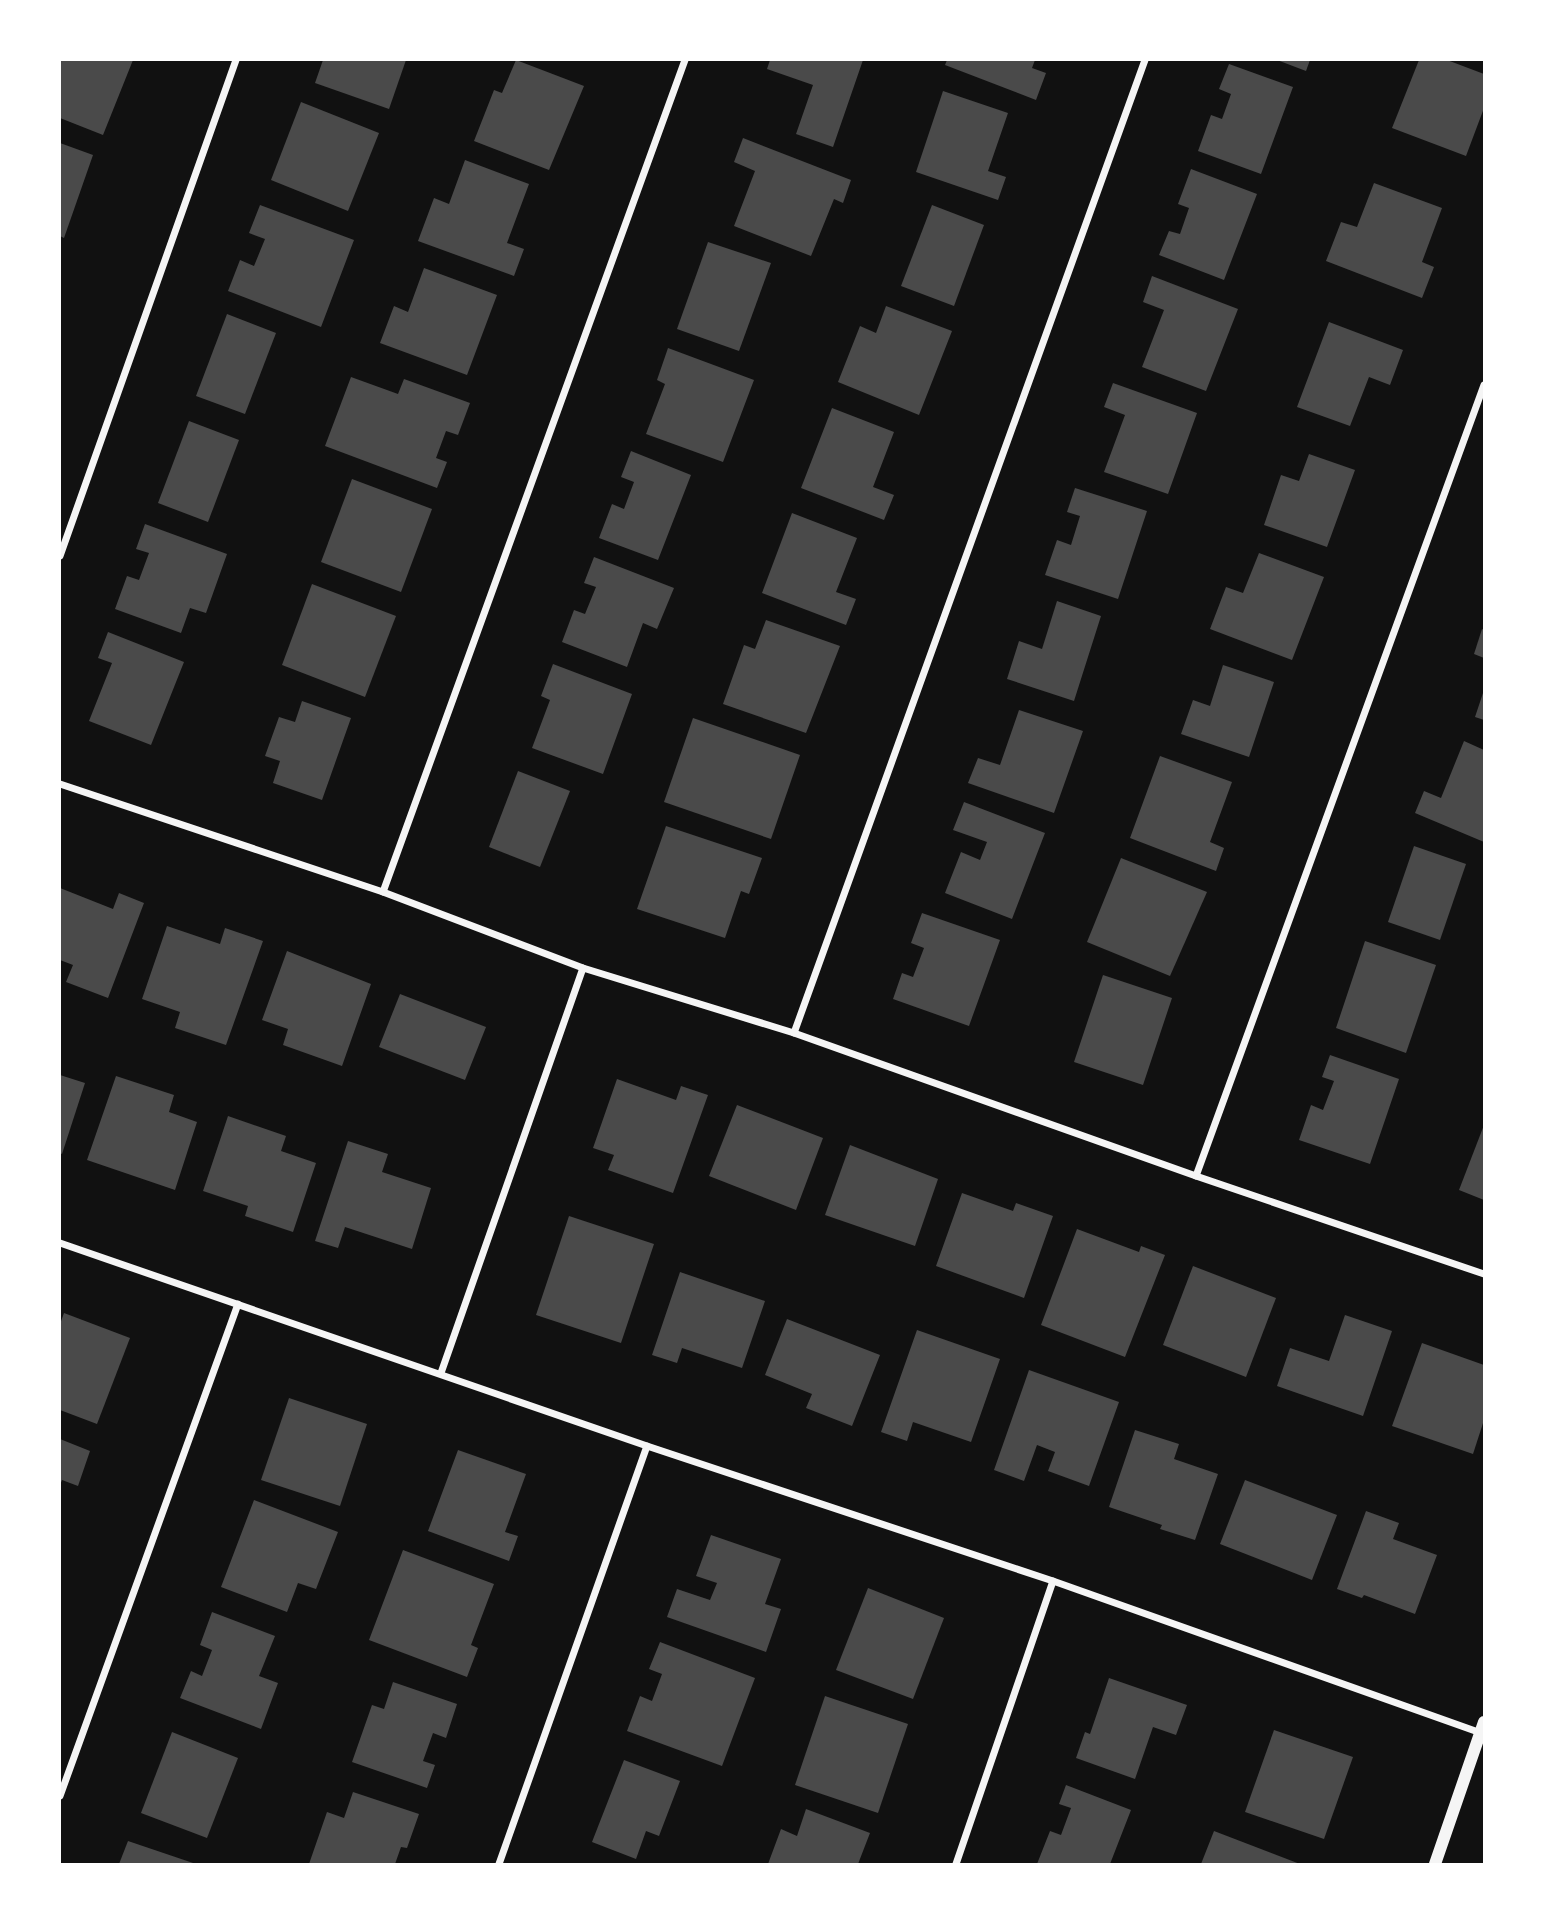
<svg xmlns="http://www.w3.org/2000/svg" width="1544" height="1924" viewBox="0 0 1544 1924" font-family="'Public Sans',sans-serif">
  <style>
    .building { fill: #4a4a4a }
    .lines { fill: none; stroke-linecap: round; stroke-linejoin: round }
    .minor { stroke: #f5f5f5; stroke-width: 7 }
    .tertiary { stroke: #f5f5f5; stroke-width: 12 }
  </style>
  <rect width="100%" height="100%" fill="#111"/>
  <g class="building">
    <path d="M60 60H133L103 135 60 118Z"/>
    <path d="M323 60H406L389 109 315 83Z"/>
    <path d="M516 60 584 86 549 170 474 141 494 90 502 93Z"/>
    <path d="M770 60H863L833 147 796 134 813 85 767 69Z"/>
    <path d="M947 60H1035L1032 68 1046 73 1036 100 945 65Z"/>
    <path d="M1277 60H1310L1306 71Z"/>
    <path d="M1419 60H1447L1484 74V108L1466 156 1392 128Z"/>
    <path d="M1229 64 1293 87 1261 174 1198 151 1211 115 1222 119 1231 94 1219 89Z"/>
    <path d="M943 91 1008 113 988 171 1006 177 998 200 916 172Z"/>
    <path d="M301 102 379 133 348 211 271 180Z"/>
    <path d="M743 138 851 180 843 203 834 199 811 256 734 226 755 171 734 162Z"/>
    <path d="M60 143 93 155 64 238 60 236Z"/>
    <path d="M465 160 529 184 507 243 524 249 514 276 418 241 434 198 449 204Z"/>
    <path d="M1191 169 1257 194 1224 280 1159 255 1169 231 1180 234 1189 208 1178 204Z"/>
    <path d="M1374 183 1442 208 1422 262 1434 267 1422 298 1326 261 1341 222 1357 227Z"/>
    <path d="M260 205 354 240 321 327 228 291 240 260 254 266 265 239 249 233Z"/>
    <path d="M932 205 984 225 954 306 901 286Z"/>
    <path d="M708 242 771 263 739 351 677 329Z"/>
    <path d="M424 268 497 295 467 375 380 343 394 306 408 312Z"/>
    <path d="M1152 276 1238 309 1206 391 1142 367 1164 310 1143 302Z"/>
    <path d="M886 306 952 331 919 415 838 382 860 326 876 333Z"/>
    <path d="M227 314 276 333 245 414 196 396Z"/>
    <path d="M1329 322 1403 350 1390 385 1369 377 1350 426 1297 407Z"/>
    <path d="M668 348 754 380 723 462 646 434 665 384 657 380Z"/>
    <path d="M351 377 398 394 404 379 470 403 458 435 446 431 436 458 447 462 437 488 325 446Z"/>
    <path d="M1113 383 1197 413 1168 494 1104 472 1125 415 1104 407Z"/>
    <path d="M832 408 894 432 873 487 894 495 884 520 801 488Z"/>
    <path d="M189 421 239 440 208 522 158 503Z"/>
    <path d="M631 451 691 475 658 560 599 538 612 504 624 509 634 482 621 477Z"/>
    <path d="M1309 454 1355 470 1327 547 1264 525 1281 475 1299 481Z"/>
    <path d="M352 479 432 509 401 592 321 562Z"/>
    <path d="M1075 488 1147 511 1118 599 1045 575 1057 540 1071 545 1080 516 1067 512Z"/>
    <path d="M792 513 857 538 836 592 856 599 846 625 762 593Z"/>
    <path d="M145 524 227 554 206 613 190 608 181 633 115 609 127 576 139 580 149 553 136 549Z"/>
    <path d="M1259 553 1324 577 1292 660 1210 629 1226 587 1243 593Z"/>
    <path d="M594 557 674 588 657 629 643 623 627 667 562 642 574 610 585 614 596 587 584 583Z"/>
    <path d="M312 584 396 616 365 697 282 665Z"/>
    <path d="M1057 601 1101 616 1074 701 1007 679 1019 641 1042 649Z"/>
    <path d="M766 620 840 646 806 733 723 704 744 645 755 649Z"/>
    <path d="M1482 629 1484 630V658L1474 654Z"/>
    <path d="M108 632 184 662 151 745 89 721 112 663 98 658Z"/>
    <path d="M553 664 632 694 603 774 532 748 550 700 541 696Z"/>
    <path d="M1223 665 1274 682 1249 757 1181 734 1193 700 1210 706Z"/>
    <path d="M1484 690V720L1475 717Z"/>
    <path d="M302 701 351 718 322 800 273 783 280 761 265 756 279 717 295 722Z"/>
    <path d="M1019 710 1083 731 1054 813 968 783 978 758 1000 765Z"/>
    <path d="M693 718 800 755 771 839 664 802Z"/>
    <path d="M1464 741 1484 750V842L1415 813 1424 791 1441 798Z"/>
    <path d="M1160 756 1232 782 1210 842 1224 848 1216 871 1130 838Z"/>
    <path d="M518 771 570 791 540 867 489 847Z"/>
    <path d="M964 802 1045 833 1012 919 945 893 961 852 980 860 987 842 953 830Z"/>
    <path d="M666 826 762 858 749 894 741 891 725 938 637 909Z"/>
    <path d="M1414 846 1466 864 1440 940 1388 922Z"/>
    <path d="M1121 858 1207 892 1170 976 1087 942Z"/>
    <path d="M60 888 113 909 119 893 144 903 108 998 66 982 73 965 60 960Z"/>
    <path d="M922 913 1000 940 969 1026 893 999 902 973 913 977 924 948 911 943Z"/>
    <path d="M167 926 220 944 225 928 263 941 226 1045 175 1028 180 1012 142 999Z"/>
    <path d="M1365 941 1436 965 1406 1053 1336 1028Z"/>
    <path d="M287 951 371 984 342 1066 283 1045 288 1029 262 1020Z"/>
    <path d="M1103 975 1172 998 1143 1085 1074 1062Z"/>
    <path d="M400 994 486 1027 465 1080 379 1047Z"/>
    <path d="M1330 1055 1399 1079 1370 1164 1299 1140 1311 1105 1323 1110 1334 1081 1322 1077Z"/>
    <path d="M60 1075 85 1083 62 1154 60 1153Z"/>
    <path d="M116 1076 174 1095 169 1112 197 1122 175 1190 87 1160Z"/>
    <path d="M617 1079 676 1100 681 1086 708 1095 673 1193 608 1170 614 1155 593 1148Z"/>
    <path d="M737 1105 823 1138 796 1210 709 1176Z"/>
    <path d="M228 1116 286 1136 281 1151 316 1163 293 1232 245 1216 248 1206 203 1191Z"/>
    <path d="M1484 1125V1200L1459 1190Z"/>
    <path d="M348 1141 388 1154 382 1172 431 1188 412 1249 345 1227 338 1248 315 1241Z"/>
    <path d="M850 1145 938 1179 915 1246 825 1215Z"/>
    <path d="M962 1193 1013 1211 1016 1203 1053 1216 1024 1298 936 1266Z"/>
    <path d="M569 1216 654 1244 621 1343 536 1315Z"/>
    <path d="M1077 1229 1139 1252 1141 1246 1165 1255 1125 1357 1041 1325Z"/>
    <path d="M1193 1266 1276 1298 1246 1377 1163 1345Z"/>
    <path d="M680 1272 765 1301 742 1368 682 1348 677 1363 652 1355Z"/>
    <path d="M64 1313 130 1338 97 1424 60 1410V1324Z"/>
    <path d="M1345 1315 1392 1331 1363 1416 1277 1386 1290 1348 1329 1361Z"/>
    <path d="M787 1319 880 1355 852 1426 806 1408 812 1394 765 1375Z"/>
    <path d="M917 1330 1000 1359 971 1442 913 1422 907 1441 881 1432Z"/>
    <path d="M1422 1343 1484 1365V1420L1473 1454 1392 1426Z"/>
    <path d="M1029 1370 1119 1402 1089 1486 1048 1471 1055 1452 1037 1445 1024 1481 994 1470Z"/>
    <path d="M289 1398 367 1424 340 1506 261 1480Z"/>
    <path d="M1135 1430 1179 1444 1174 1459 1218 1474 1195 1540 1160 1529 1162 1525 1109 1507Z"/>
    <path d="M60 1439 90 1451 78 1486 62 1480 60 1485Z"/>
    <path d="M458 1450 526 1474 505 1532 518 1536 509 1561 428 1531Z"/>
    <path d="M1245 1480 1337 1515 1312 1580 1220 1544Z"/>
    <path d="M254 1500 338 1532 316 1589 298 1583 287 1612 221 1587Z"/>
    <path d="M1366 1511 1399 1523 1393 1539 1437 1555 1415 1614 1364 1595 1362 1598 1337 1589Z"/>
    <path d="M711 1535 781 1559 765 1604 781 1609 766 1652 667 1617 677 1589 710 1600 717 1583 696 1576Z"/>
    <path d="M403 1550 494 1584 471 1645 478 1648 467 1677 369 1640Z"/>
    <path d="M868 1588 944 1618 913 1699 836 1670Z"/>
    <path d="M212 1612 275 1636 259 1676 278 1683 261 1729 180 1698 191 1671 202 1676 212 1650 200 1645Z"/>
    <path d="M660 1642 755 1678 722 1766 627 1731 640 1696 652 1701 662 1674 649 1669Z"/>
    <path d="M1109 1678 1187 1705 1176 1735 1153 1727 1135 1779 1076 1758 1085 1732 1090 1734Z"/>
    <path d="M393 1682 457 1704 446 1738 433 1733 423 1761 435 1765 427 1788 352 1762 372 1705 384 1709Z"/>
    <path d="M825 1696 908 1724 878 1813 795 1785Z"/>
    <path d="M1274 1730 1353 1757 1324 1839 1245 1812Z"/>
    <path d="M172 1732 238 1758 207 1838 141 1813Z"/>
    <path d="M624 1760 680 1781 659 1836 646 1831 636 1859 592 1842Z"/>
    <path d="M1066 1785 1131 1810 1110 1864H1037L1050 1831 1061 1835 1071 1808 1059 1804Z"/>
    <path d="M353 1792 419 1814 407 1848 401 1847 395 1864H309L327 1812 344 1818Z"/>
    <path d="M806 1809 870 1833 858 1864H768L781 1829 797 1836Z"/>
    <path d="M1214 1831 1300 1864H1201Z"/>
    <path d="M128 1841 196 1864H119Z"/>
  </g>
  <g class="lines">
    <g class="minor">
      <path d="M60 556 236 60"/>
      <path d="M60 784 383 892 583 968 794 1033 1196 1176 1484 1274"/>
      <path d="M383 892 685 60"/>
      <path d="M794 1033 1145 60"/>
      <path d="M1196 1176 1484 385"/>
      <path d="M60 1243 647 1446 1053 1581 1481 1733"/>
      <path d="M441 1373 583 968"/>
      <path d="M60 1796 238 1304"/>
      <path d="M499 1864 647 1446"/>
      <path d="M956 1864 1053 1581"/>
    </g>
    <path class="tertiary" d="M1435 1864 1484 1722"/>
  </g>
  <rect width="1544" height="1924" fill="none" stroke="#ffffff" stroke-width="122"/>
</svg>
